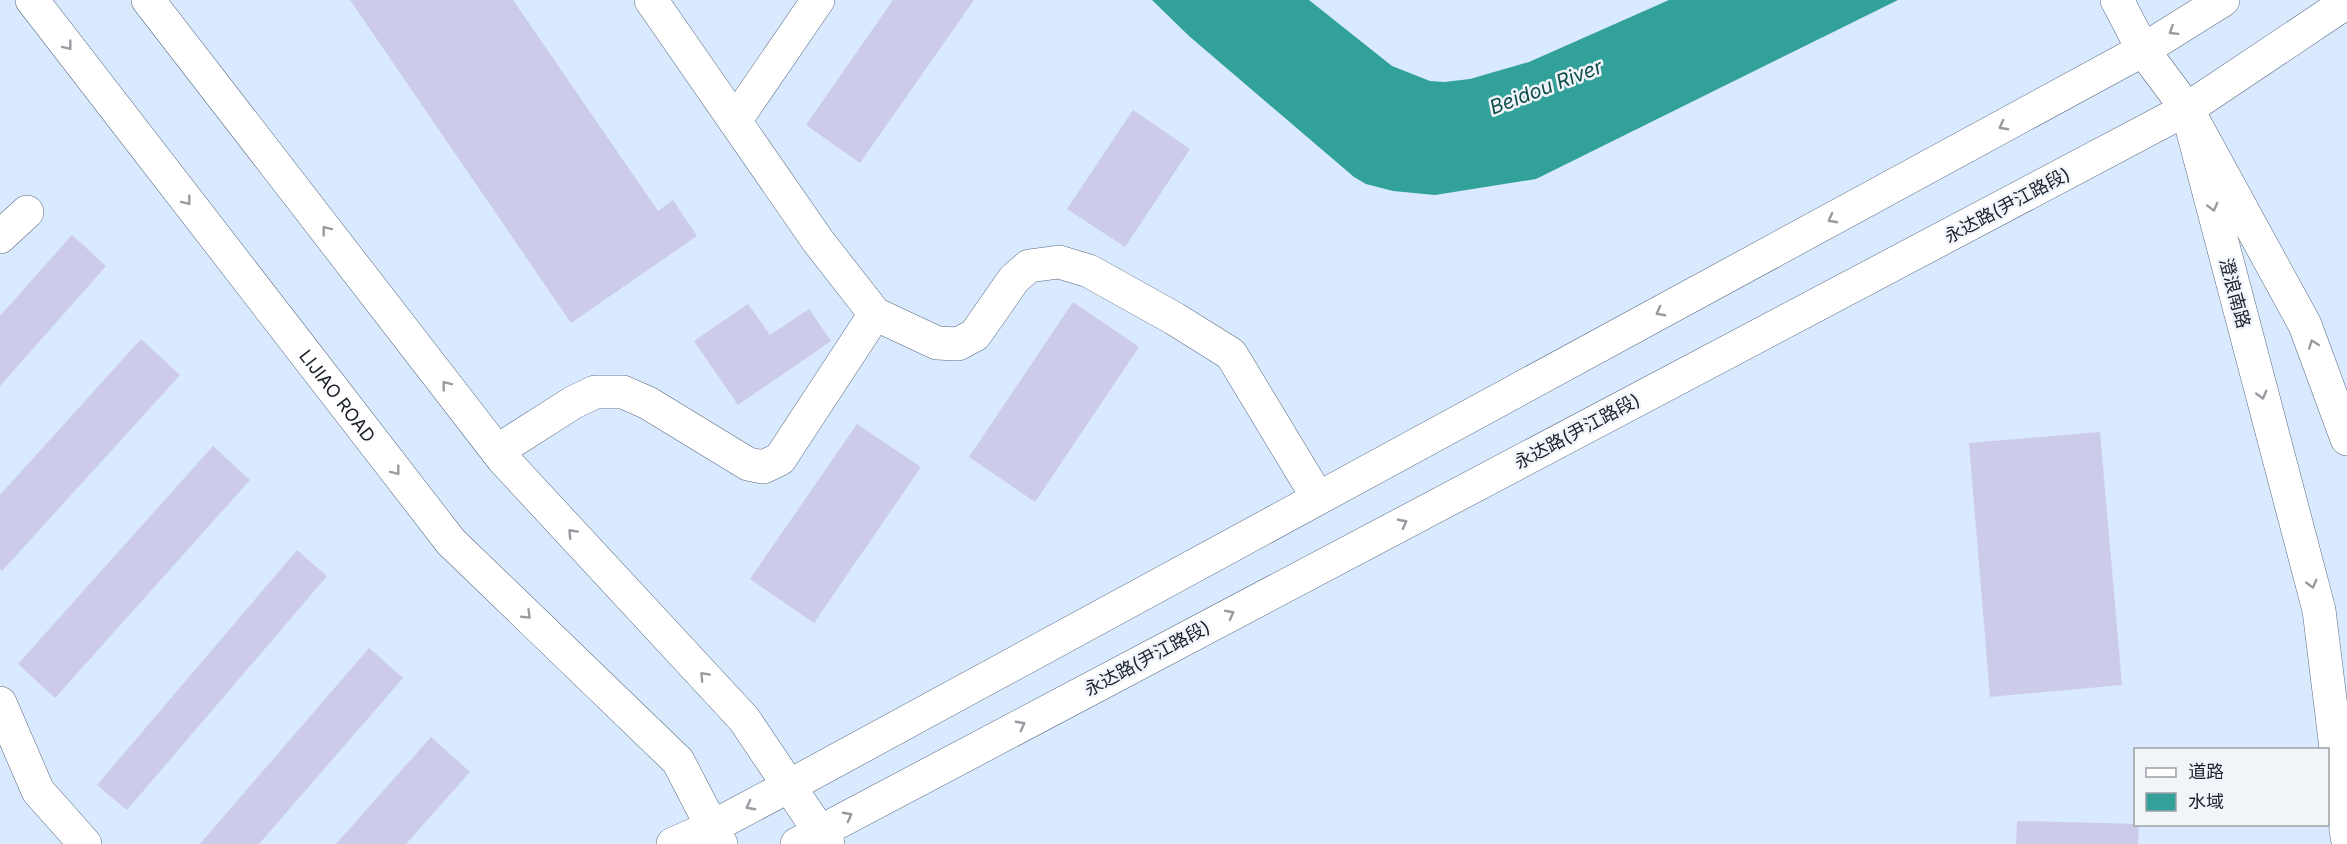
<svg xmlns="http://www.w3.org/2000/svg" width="2347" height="844" viewBox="0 0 2347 844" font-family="Inter,'Noto Sans SC',sans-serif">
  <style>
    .water { fill: #31a199 }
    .building { fill: #cdcbea }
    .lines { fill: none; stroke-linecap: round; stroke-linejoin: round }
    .minor-casing { stroke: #596a82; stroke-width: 34 }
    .major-casing { stroke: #596a82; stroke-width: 34 }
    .minor { stroke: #fff; stroke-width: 33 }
    .major { stroke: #fff; stroke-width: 33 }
    .oneway { stroke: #989ba0 }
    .labels { text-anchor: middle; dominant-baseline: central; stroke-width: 5; stroke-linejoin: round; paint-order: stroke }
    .street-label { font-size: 18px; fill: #1a212b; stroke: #f1f5fa }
    .water-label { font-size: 20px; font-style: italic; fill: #0e4e4a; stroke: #f1f5fa }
  </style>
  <rect width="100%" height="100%" fill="#d9e9fe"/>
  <path class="water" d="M1152 0H1309L1392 66 1430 81 1444 82 1470 79 1529 62 1669 0H1898L1536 179 1435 195 1393 191 1366 184 1354 177 1189 36Z"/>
  <g class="building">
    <path d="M350 0H513L658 211 673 200 697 236 571 323Z"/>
    <path d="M893 0H974L860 163 806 125Z"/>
    <path d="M1133 110 1190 149 1125 247 1067 209Z"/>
    <path d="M72 235 106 266 0 386V316Z"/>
    <path d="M1073 302 1139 347 1035 502 969 457Z"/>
    <path d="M748 304 770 335 809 309 831 341 738 405 694 341Z"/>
    <path d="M141 339 180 375 2 571 0 569V495Z"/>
    <path d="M857 424 921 467 814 623 750 579Z"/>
    <path d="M2100 432 2122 685 1990 697 1969 443Z"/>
    <path d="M213 446 250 480 55 698 18 664Z"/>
    <path d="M297 550 327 576 127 810 97 785Z"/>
    <path d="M369 648 403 678 259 844H200Z"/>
    <path d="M431 737 470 772 406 844H336Z"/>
    <path d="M2017 821 2139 824 2138 844H2016Z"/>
  </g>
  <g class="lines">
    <g class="minor-casing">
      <g id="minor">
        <path d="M651 0 818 241 875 314 937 343 958 344 975 335 1014 279 1029 266 1059 262 1089 271 1175 319 1231 354 1318 498"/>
        <path d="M735 121 818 0"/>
        <path d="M0 237 27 212"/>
        <path d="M497 451 574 402 595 392H623L648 403 748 464 763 467 780 459 875 314"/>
        <path d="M0 703 38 791 85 844"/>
      </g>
    </g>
    <g class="major-casing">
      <g id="major">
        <path id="s1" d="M32 0 451 542 678 761 721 844"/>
        <path d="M148 0 503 459 744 719 828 844"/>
        <path d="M2117 0 2143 50 2187 109 2305 325 2347 439"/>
        <path d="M2187 109 2319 610 2347 837"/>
        <path d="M673 844 712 827 789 786 2143 50 2223 0"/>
        <path d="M797 844 2187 109 2347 2"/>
      </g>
    </g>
    <use href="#minor" class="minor"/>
    <use href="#major" class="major"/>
  </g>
  <defs><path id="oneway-chevron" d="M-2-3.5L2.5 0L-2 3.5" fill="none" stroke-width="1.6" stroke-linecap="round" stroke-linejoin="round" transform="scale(1.5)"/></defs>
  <g class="oneway">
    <use href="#oneway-chevron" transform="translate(2173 31) rotate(148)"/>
    <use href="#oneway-chevron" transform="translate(68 46) rotate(52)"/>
    <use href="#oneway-chevron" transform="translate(2003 126) rotate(152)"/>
    <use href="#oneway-chevron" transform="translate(187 201) rotate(52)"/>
    <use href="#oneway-chevron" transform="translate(2213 207) rotate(75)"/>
    <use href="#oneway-chevron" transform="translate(1832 219) rotate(152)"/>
    <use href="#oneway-chevron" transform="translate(326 230) rotate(-128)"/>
    <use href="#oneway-chevron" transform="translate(1660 312) rotate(152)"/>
    <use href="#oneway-chevron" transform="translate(2313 344) rotate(-110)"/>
    <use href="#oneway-chevron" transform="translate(446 385) rotate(-128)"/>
    <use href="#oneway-chevron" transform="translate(2262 395) rotate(75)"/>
    <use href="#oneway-chevron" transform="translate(396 471) rotate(52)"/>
    <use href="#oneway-chevron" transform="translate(1403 523) rotate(-28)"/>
    <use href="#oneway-chevron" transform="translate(572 533) rotate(-133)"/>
    <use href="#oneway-chevron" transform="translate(2312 584) rotate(75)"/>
    <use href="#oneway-chevron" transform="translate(1230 614) rotate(-28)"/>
    <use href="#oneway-chevron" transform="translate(527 615) rotate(44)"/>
    <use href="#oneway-chevron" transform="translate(704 676) rotate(-133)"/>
    <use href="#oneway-chevron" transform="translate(1021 725) rotate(-28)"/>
    <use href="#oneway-chevron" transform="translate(750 806) rotate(152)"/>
    <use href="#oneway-chevron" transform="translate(848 816) rotate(-28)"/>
  </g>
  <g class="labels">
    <g class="street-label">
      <text transform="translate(2007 205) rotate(-28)">永达路(尹江路段)</text>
      <text transform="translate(2235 293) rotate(75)">澄浪南路</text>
      <text stroke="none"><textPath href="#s1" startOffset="500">LIJIAO ROAD</textPath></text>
      <text transform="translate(1577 431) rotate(-28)">永达路(尹江路段)</text>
      <text transform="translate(1147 658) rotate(-28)">永达路(尹江路段)</text>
    </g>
    <g class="water-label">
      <text transform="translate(1546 87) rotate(-21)">Beidou River</text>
    </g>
  </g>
  <rect x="2134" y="748" width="195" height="78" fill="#f1f5fa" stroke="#9ba0a7" stroke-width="1.5"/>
  <rect x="2146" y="768" width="30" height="9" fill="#ffffff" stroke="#9ba0a7" stroke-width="1.5"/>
  <text x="2188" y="778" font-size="18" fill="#1a212b">道路</text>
  <rect x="2146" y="793" width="30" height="18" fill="#31a199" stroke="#9ba0a7" stroke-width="1.5"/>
  <text x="2188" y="808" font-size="18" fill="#1a212b">水域</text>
</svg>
